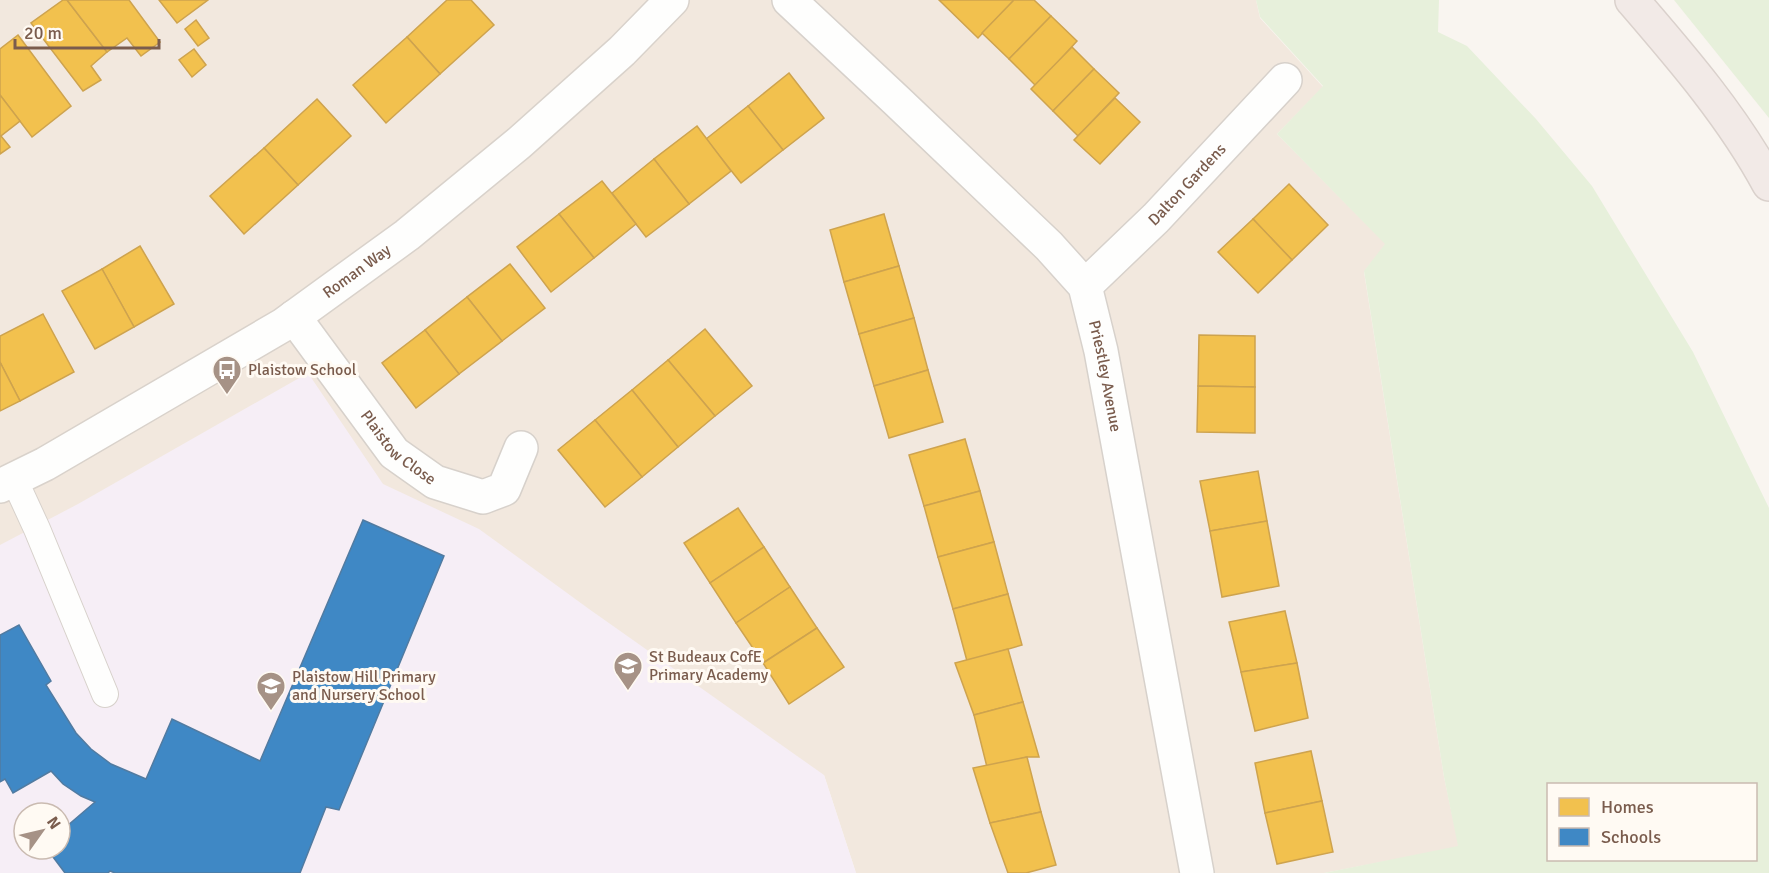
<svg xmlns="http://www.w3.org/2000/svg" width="1769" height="873" viewBox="0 0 1769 873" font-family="Signika,sans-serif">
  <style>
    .residential { fill: #f2e8de; fill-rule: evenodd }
    .education { fill: #f6eef6; fill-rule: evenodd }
    .green { fill: #e7f0db; fill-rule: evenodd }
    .homes { fill: #f2c14e; stroke: #cea34e; stroke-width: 1.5 }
    .schools { fill: #3f88c5; stroke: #517ba1; stroke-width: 1.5 }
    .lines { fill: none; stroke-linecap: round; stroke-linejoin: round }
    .lane-casing { stroke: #d7d1cb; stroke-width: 28 }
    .street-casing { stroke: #d7d1cb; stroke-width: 36 }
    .secondary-casing { stroke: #d9d2cb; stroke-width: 36 }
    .highway-casing { stroke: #dad1cc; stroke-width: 36 }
    .lane { stroke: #fefefd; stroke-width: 26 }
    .street { stroke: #fefefd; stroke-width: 33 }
    .secondary { stroke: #fefefd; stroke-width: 33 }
    .highway { stroke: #f2eae7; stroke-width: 33 }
    .labels { text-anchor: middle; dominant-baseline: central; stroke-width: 6; stroke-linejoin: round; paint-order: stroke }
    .street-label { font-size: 16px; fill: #7a5c4d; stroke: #fffaf3 }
    .poi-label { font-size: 16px; fill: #7a5c4d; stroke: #fffaf3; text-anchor: start }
  </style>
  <rect width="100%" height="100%" fill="#f9f5f0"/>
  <path class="residential" d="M0 0H1256L1260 18 1323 87 1277 134 1386 244 1364 272 1444 777 1459 847 1324 873H856L824 775 466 873H0ZM24 813H60V849H24Z"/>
  <path class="education" d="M308 373 383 484 479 529 589 609 824 775 856 873H0V545L78 504ZM24 813H60V849H24Z"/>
  <g class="green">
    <path d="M1256 0H1439L1438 32 1467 46 1536 119 1592 186 1693 352 1769 508V873H1324L1458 846 1444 777 1364 271 1385 244 1277 134 1323 86 1260 17ZM1548 784H1756V860H1548Z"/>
    <path d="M1674 0H1769V118Z"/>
  </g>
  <g class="homes">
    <path d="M63 0H67L107 52 91 66 101 80 83 91 31 23Z"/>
    <path d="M67 0H129L160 42 141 56 127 38 107 52Z"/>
    <path d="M159 0H208L177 23Z"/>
    <path d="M447 0H471L494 25 440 74 407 37Z"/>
    <path d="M939 0H1014L978 38Z"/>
    <path d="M1014 0H1034L1051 16 1009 59 982 33Z"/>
    <path d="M1051 16 1077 41 1036 86 1009 59Z"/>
    <path d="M196 20 209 38 198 46 185 29Z"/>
    <path d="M18 35 71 106 32 137 0 95V49Z"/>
    <path d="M407 37 440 74 386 123 353 85Z"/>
    <path d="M1072 47 1094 69 1053 111 1031 89Z"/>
    <path d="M194 49 206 65 192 77 179 60Z"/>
    <path d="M1094 69 1119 93 1078 136 1053 111Z"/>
    <path d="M789 73 824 118 783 150 748 106Z"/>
    <path d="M0 95 20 121 1 136 10 147 0 154Z"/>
    <path d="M1115 98 1140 122 1100 164 1074 140Z"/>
    <path d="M317 99 351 136 298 185 264 148Z"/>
    <path d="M748 106 783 150 741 183 706 139Z"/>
    <path d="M697 126 731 171 689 204 654 159Z"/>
    <path d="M264 148 298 185 244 234 210 196Z"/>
    <path d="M654 159 689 204 646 237 612 193Z"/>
    <path d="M602 181 636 224 594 258 559 214Z"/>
    <path d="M1289 184 1328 225 1292 260 1253 219Z"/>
    <path d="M559 214 594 258 551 292 517 247Z"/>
    <path d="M884 214 899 266 844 282 830 230Z"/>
    <path d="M1253 219 1292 260 1258 293 1218 252Z"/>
    <path d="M140 246 174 304 134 327 102 269Z"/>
    <path d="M510 264 545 308 502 341 467 297Z"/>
    <path d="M899 266 914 318 859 334 844 282Z"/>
    <path d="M102 269 134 327 95 349 62 291Z"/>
    <path d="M467 297 502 341 459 374 425 330Z"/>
    <path d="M43 314 74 372 20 401 0 362V336Z"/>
    <path d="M914 318 928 370 874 386 859 334Z"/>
    <path d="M705 329 752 386 715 416 668 360Z"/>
    <path d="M425 330 459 374 416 408 382 363Z"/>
    <path d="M1199 335 1255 336V387L1198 386Z"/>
    <path d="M668 360 715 416 678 447 632 390Z"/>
    <path d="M0 362 20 401 0 411Z"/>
    <path d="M928 370 943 422 889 438 874 386Z"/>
    <path d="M1198 386 1255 387V433L1197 432Z"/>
    <path d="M632 390 678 447 642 477 595 420Z"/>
    <path d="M595 420 642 477 605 507 558 450Z"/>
    <path d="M965 439 980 491 924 506 909 455Z"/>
    <path d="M1258 471 1267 521 1210 531 1200 481Z"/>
    <path d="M980 491 994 542 938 557 924 506Z"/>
    <path d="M738 508 764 547 710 583 684 543Z"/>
    <path d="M1267 521 1279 586 1222 597 1210 531Z"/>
    <path d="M994 542 1008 594 953 609 938 557Z"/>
    <path d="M764 547 790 587 736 623 710 583Z"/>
    <path d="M790 587 817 628 763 663 736 623Z"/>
    <path d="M1008 594 1022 645 967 661 953 609Z"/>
    <path d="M1285 611 1297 663 1241 672 1229 622Z"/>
    <path d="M817 628 844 667 789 704 763 663Z"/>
    <path d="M1008 649 1023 702 974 715 955 663Z"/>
    <path d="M1297 663 1308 718 1255 731 1241 672Z"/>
    <path d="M1023 702 1039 757H1027L987 767 974 715Z"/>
    <path d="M1311 751 1322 801 1265 813 1255 763Z"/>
    <path d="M1027 757 1041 812 990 823 973 768Z"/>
    <path d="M1322 801 1333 852 1277 864 1265 813Z"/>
    <path d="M1041 812 1056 865 1026 873H1008L990 823Z"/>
  </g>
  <path class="schools" d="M363 520 444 556 339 810 326 807 300 873H115L110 871 108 873H65L47 849H60V832L95 802 81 796 63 784 51 771 13 793 5 779 0 782V635L19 625 51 681 46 685 76 733 91 749 111 764 146 779 172 719 260 761Z"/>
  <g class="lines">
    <g class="lane-casing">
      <path id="lane" d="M14 479 37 529 105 694"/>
    </g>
    <g class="street-casing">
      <g id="street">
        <path id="s1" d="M789 0 897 101 1049 246 1085 286 1101 351 1197 873"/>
        <path id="s2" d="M1085 286 1156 218 1285 80"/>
        <path id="s3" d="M294 317 394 453 435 482 483 497 504 489 521 448"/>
      </g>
    </g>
    <g class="secondary-casing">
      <g id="secondary">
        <path id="s4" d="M0 486 45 464 283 325 407 235 519 143 622 51 672 0"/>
      </g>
    </g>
    <g class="highway-casing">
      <path id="highway" d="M1632 0C1682 58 1733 117 1769 184"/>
    </g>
    <use href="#lane" class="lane"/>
    <use href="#street" class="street"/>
    <use href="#secondary" class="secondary"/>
    <use href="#highway" class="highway"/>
  </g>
  <defs>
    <g id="bus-pin" transform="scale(1.5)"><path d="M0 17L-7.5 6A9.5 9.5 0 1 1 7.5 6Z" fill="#a69286" stroke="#fffaf3"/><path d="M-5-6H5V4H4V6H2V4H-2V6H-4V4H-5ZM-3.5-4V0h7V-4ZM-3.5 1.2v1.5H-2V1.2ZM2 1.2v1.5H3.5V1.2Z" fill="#fff"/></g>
    <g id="school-pin" transform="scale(1.5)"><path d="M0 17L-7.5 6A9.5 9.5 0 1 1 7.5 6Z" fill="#a69286" stroke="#fffaf3"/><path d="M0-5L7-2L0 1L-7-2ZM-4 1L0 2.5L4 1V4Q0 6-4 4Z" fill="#fff"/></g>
  </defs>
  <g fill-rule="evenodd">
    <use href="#bus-pin" x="227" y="370"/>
    <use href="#school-pin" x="628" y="666"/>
    <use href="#school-pin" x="271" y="686"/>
  </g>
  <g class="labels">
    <g class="street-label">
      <text stroke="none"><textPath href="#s2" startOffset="144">Dalton Gardens</textPath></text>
      <text stroke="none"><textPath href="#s4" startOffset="417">Roman Way</textPath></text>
      <text stroke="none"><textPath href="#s1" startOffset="504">Priestley Avenue</textPath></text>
      <text stroke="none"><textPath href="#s3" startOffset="168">Plaistow Close</textPath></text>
    </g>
    <g class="poi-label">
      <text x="248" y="370">Plaistow School</text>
      <text x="649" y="657">St Budeaux CofE<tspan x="649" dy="18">Primary Academy</tspan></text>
      <text x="292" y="677">Plaistow Hill Primary<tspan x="292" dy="18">and Nursery School</tspan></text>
    </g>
  </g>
  <rect x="1547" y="783" width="210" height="78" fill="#fffaf3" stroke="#cabbb1" stroke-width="1.5"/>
  <rect x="1559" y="798" width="30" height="18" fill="#f2c14e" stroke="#cabbb1" stroke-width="1.5"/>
  <text x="1601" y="813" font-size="18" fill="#7a5c4d">Homes</text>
  <rect x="1559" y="828" width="30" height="18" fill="#3f88c5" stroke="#cabbb1" stroke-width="1.5"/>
  <text x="1601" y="843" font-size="18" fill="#7a5c4d">Schools</text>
  <g transform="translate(42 831) rotate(56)"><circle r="28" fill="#fffaf3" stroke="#cabbb1" stroke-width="1.5"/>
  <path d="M0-4.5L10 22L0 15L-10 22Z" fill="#a69286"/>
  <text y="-9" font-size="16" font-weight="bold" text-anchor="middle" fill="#7a5c4d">N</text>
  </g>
  <path d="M15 39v9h144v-9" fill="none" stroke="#7a5c4d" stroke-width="3"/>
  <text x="24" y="39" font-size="18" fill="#7a5c4d" stroke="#fffaf3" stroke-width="4.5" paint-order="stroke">20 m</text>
</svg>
